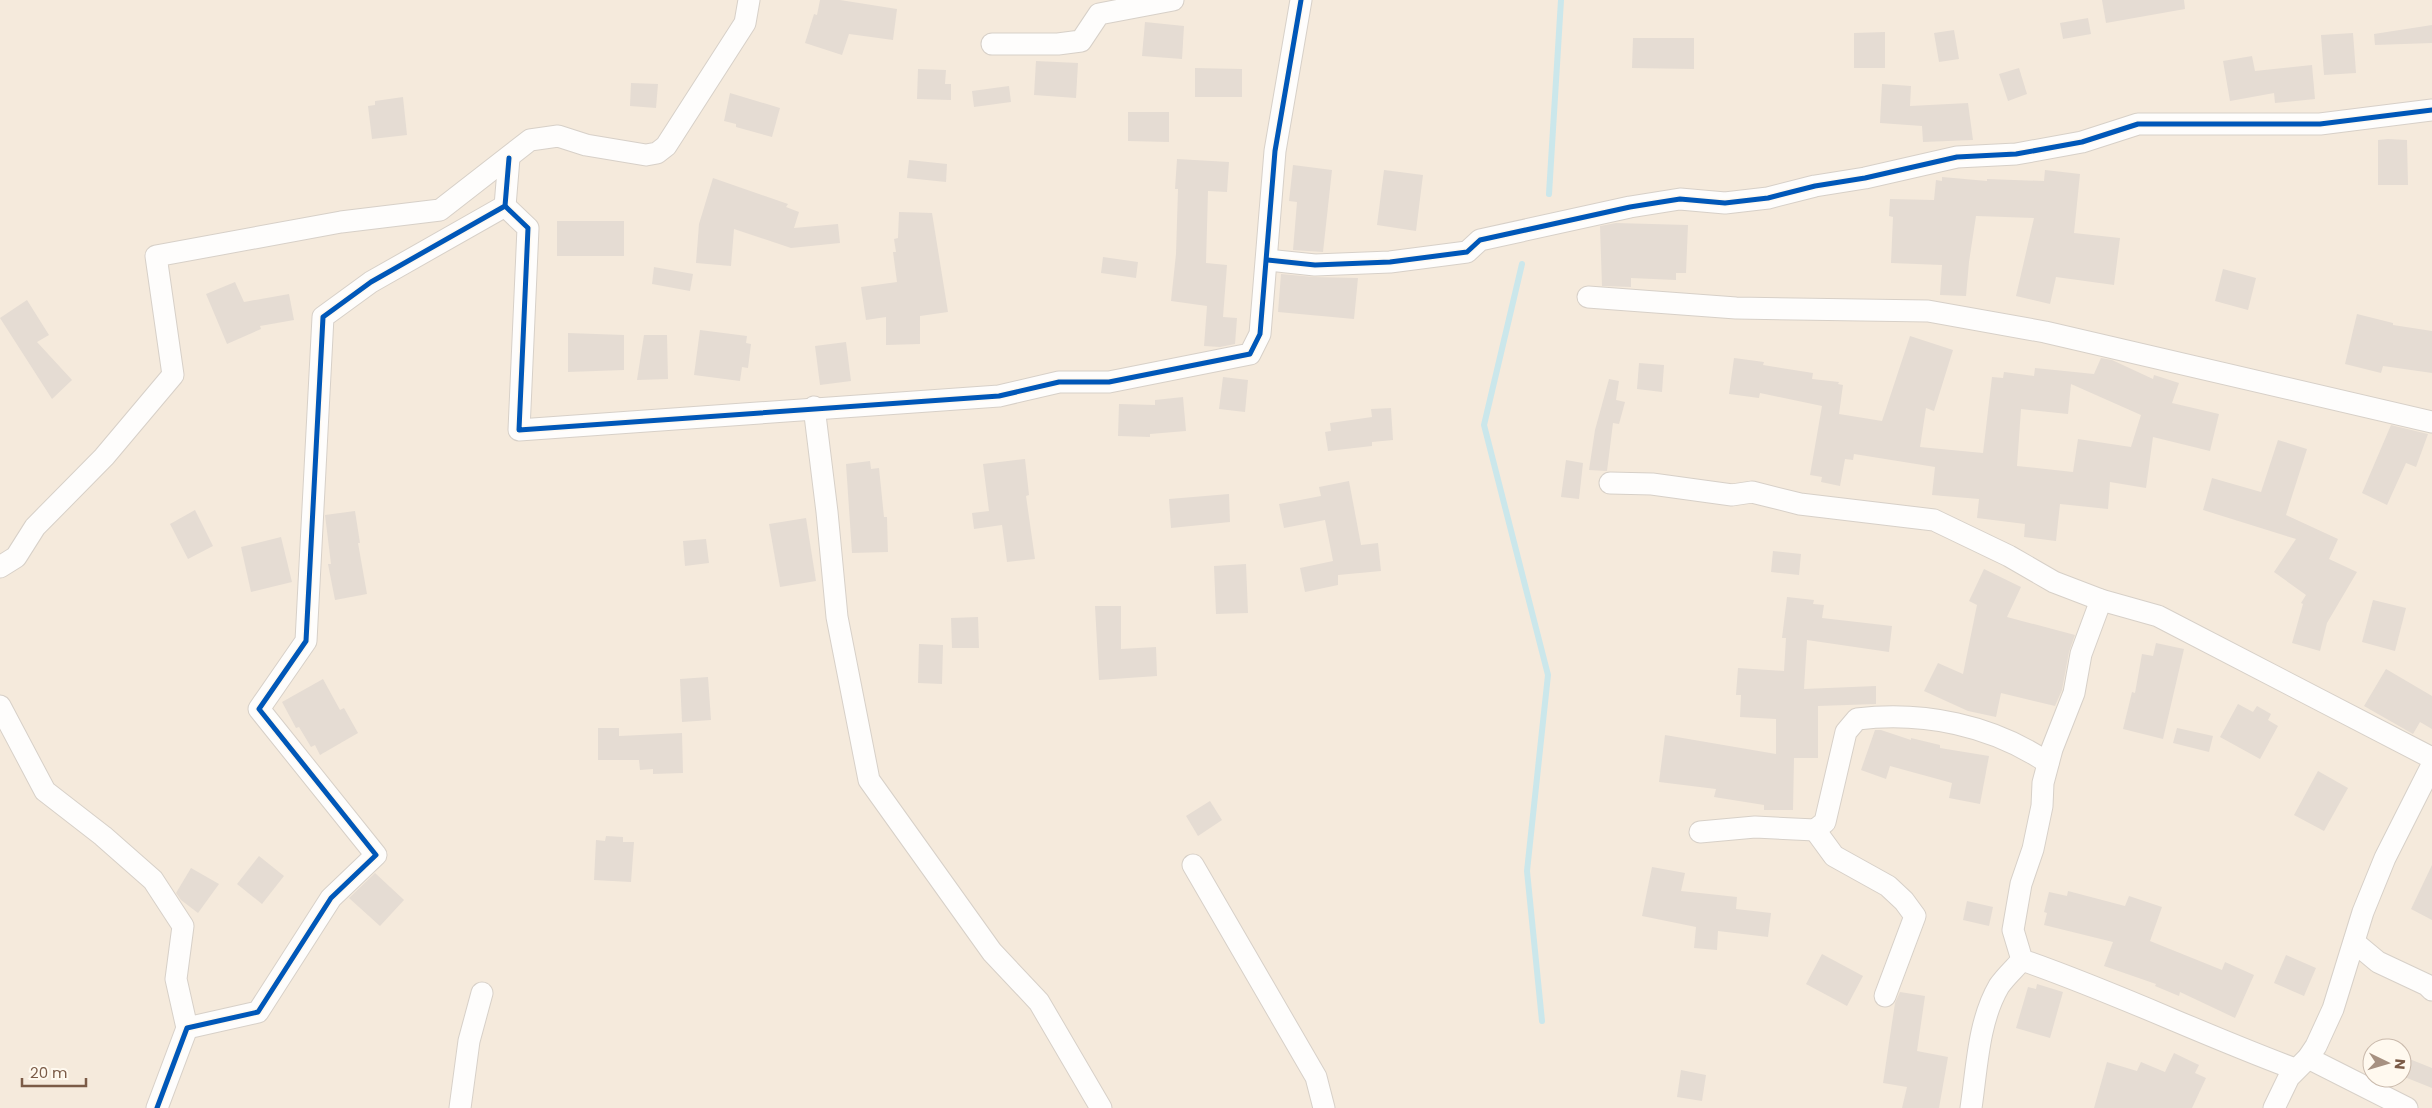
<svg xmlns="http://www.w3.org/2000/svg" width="2432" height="1108" viewBox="0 0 2432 1108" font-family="Poppins,sans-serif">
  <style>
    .residential { fill: #f5eadc; fill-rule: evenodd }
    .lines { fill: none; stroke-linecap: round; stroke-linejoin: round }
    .stream { stroke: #cbe7eb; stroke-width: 6 }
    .building { fill: #e5dcd3; fill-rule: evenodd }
    .street-casing { stroke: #d7d0c8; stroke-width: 23 }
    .street { stroke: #fefdfc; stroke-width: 21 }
    .cycleway-casing { stroke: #fff9ef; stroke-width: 8 }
    .cycleway { stroke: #0057b8; stroke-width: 5 }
  </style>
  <rect width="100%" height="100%" fill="#f8f4ec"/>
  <path class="residential" d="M0 0H2432V1108H0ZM2372 1048H2402V1078H2372Z"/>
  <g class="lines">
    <g class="stream">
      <path d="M1549 194 1561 0"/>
      <path d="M1522 264 1484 425 1548 675 1527 871 1542 1021"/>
    </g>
  </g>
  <g class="building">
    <path d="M820 0H840L897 9 893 40 849 34 842 55 805 43 814 14 817 15Z"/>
    <path d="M2102 0H2184L2185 9 2106 23Z"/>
    <path d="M2088 18 2091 34 2063 39 2060 23Z"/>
    <path d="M1145 22 1184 26 1182 59 1142 56Z"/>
    <path d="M2432 25V43L2375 45 2374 34Z"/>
    <path d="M1954 30 1959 59 1939 62 1934 33Z"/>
    <path d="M1885 32V68H1854V33Z"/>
    <path d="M2353 33 2356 73 2324 75 2321 35Z"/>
    <path d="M1633 38H1694V69L1632 68Z"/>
    <path d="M2252 56 2255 71 2312 65 2315 99 2275 103 2274 93 2230 101 2223 61Z"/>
    <path d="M1036 61 1078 63 1076 98 1034 95Z"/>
    <path d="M1195 68 1242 69V97H1195Z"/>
    <path d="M2019 68 2027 94 2008 101 1999 74Z"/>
    <path d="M918 69 946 70 945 84H951V100L917 99Z"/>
    <path d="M631 83 658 84 656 108 630 106Z"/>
    <path d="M1882 84 1911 86 1910 106 1968 103 1973 140 1923 142 1922 126 1880 123Z"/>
    <path d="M1009 86 1011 102 974 107 972 91Z"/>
    <path d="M730 93 780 108 772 137 736 127V124L724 121Z"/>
    <path d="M403 97 407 135 372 139 368 106 375 105V101Z"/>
    <path d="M1128 112H1169V142L1128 141Z"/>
    <path d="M2388 139 2407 140 2408 185H2378V140Z"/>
    <path d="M1177 159 1229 162 1227 192 1208 191 1206 263 1227 265 1223 317 1237 318 1235 344 1220 347 1204 346 1207 306 1171 301 1176 254 1178 189H1175Z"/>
    <path d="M909 160 947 164 946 182 907 178Z"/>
    <path d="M1293 165 1332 170 1323 252 1293 250 1297 202 1289 201Z"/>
    <path d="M1384 170 1423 175 1416 231 1377 225Z"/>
    <path d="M2045 170 2080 174 2074 233 2120 238 2114 285 2056 277 2050 304 2016 296 2034 218 1976 216 1969 262 1966 296 1940 295 1942 265 1891 263 1893 217 1889 216 1890 199 1934 200 1936 180 1942 181V177L1987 181V179L2044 181Z"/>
    <path d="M713 178 788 204 786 207 799 212 794 228 838 224 840 243 791 248 734 229 731 266 696 263 699 224Z"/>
    <path d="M899 212 932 213 948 312 920 316V344L886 345V317L866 320 861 287 897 282 893 252H896L894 239 898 238Z"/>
    <rect x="557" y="221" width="67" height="35"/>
    <path d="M1616 223 1688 225 1686 273H1676V280L1631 278V287L1602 286 1600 226Z"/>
    <path d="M1103 257 1138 262 1136 278 1101 273Z"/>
    <path d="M654 267 693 274 690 291 652 284Z"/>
    <path d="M2223 269 2256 278 2248 310 2215 301Z"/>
    <path d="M1281 274 1314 277 1358 278 1354 319 1278 312Z"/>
    <path d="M235 282 244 302 289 294 294 320 260 326 261 329 227 344 206 294Z"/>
    <path d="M27 300 49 335 37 342 72 380 52 399 0 318Z"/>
    <path d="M2357 314 2393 323V325L2432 331V373L2383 366 2381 373 2345 364Z"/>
    <path d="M700 330 747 336 746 343 751 344 748 368 742 367 740 381 694 375Z"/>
    <path d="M568 333 624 335V370L568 372Z"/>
    <path d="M644 335H667L668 379 637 380Z"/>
    <path d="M1910 336 1953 350 1934 411 1926 408 1920 447 1983 453 1992 377 2003 378 2004 372 2034 376 2035 368 2094 374 2101 358 2112 360 2153 379 2154 375 2179 383 2172 403 2219 414 2210 451 2153 437 2146 488 2110 482 2108 509 2060 504 2056 541 2024 537 2025 524 1977 518 1979 499 1932 495 1935 467 1854 454 1853 460 1845 459 1840 486 1821 482 1822 477 1810 475 1822 406 1760 393 1759 398 1729 394 1734 358 1764 362 1763 365 1813 373 1812 379 1839 382 1838 384 1843 385 1839 414 1882 421ZM2071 384 2141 415 2131 447 2078 439 2073 472 2017 466 2021 409 2068 414Z"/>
    <path d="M846 342 851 381 820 385 815 346Z"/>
    <path d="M1639 363 1664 365 1662 392 1637 389Z"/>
    <path d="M1223 377 1248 380 1245 412 1219 409Z"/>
    <path d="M1609 379 1619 381 1616 400 1625 402 1619 424 1613 423 1607 471 1589 470 1595 430Z"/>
    <path d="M1183 397 1186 431 1150 434V437L1118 436 1119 404 1155 405V400Z"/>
    <path d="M1391 408 1393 440 1372 442V446L1328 451 1325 432 1331 431 1330 423 1372 417 1371 409Z"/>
    <path d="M2391 425 2428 434 2416 467 2406 463 2387 505 2362 493Z"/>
    <path d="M2278 440 2307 449 2286 515 2338 539 2329 559 2357 572 2327 623 2320 651 2292 643 2303 604 2301 603 2306 595 2274 572 2296 539 2203 510 2212 478 2261 492Z"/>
    <path d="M1025 459 1029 495 1026 496 1035 559 1007 562 1002 525 974 529 972 513 989 511 983 464Z"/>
    <path d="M1566 460 1583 463 1579 499 1561 497Z"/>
    <path d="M870 461 871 469 879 468 884 517H887L888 552 852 553 846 464Z"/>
    <path d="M1349 481 1361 545 1378 543 1381 571 1338 575V585L1305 592 1300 568 1333 561 1325 520 1284 528 1279 504 1321 496 1319 487Z"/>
    <path d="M1229 494 1230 522 1171 528 1169 499Z"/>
    <path d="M195 510 213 546 188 559 170 524Z"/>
    <path d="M355 511 360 543H358L367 594 335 600 328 564H331L325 515Z"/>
    <path d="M806 518 816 581 780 587 769 524Z"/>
    <path d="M281 537 292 582 251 592 241 547Z"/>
    <path d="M706 539 709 563 685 566 683 541Z"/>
    <path d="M1773 551 1801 554 1799 575 1771 572Z"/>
    <path d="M1246 564 1248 613 1216 614 1214 566Z"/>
    <path d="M1984 569 2021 587 2007 617 2075 635 2069 652 2062 690 2055 706 2001 693 1996 717 1968 711 1924 691 1938 663 1963 674 1977 605 1969 601Z"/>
    <path d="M1787 597 1814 600 1813 604 1824 605 1822 618 1892 626 1889 652 1807 640 1804 689 1876 686V704L1818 706V758H1794L1793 810H1764V805L1714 797 1716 789 1659 782 1665 735 1776 754V719L1740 717 1741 695H1736L1738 668 1784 671 1786 638H1782Z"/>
    <path d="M2373 600 2406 608 2395 651 2362 642Z"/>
    <path d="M1095 606H1121V649L1156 647 1157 676 1099 680Z"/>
    <path d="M978 617 979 648H952L951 618Z"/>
    <path d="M2156 643 2184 649 2163 739 2123 729 2132 692 2135 693 2142 654 2153 656Z"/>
    <path d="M919 644 943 645 942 684 918 683Z"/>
    <path d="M2386 669 2432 696V729L2420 722 2413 734 2364 706Z"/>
    <path d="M708 677 711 720 682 722 680 679Z"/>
    <path d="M323 679 340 710 344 708 358 733 320 755 315 745 311 747 299 727 296 728 282 702Z"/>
    <path d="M2238 704 2253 712 2257 706 2271 714 2268 720 2278 726 2260 759 2220 737Z"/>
    <path d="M598 728H619V736L682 733 683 773 653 774V769L640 770 639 760H598Z"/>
    <path d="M2177 728 2213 736 2209 752 2173 743Z"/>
    <path d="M1875 730H1881L1911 740V738L1940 745V748L1989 756 1980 804 1949 798 1952 783 1890 766 1886 779 1861 770Z"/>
    <path d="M2318 771 2348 788 2324 831 2294 815Z"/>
    <path d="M1210 801 1222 820 1198 836 1186 816Z"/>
    <path d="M606 836 623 837V842H634L631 882 594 880 596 840 605 841Z"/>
    <path d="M259 856 284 876 262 904 237 884Z"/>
    <path d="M2432 865V920L2411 909Z"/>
    <path d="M1652 867 1685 873 1681 891 1737 897 1736 909 1771 913 1768 937 1718 931 1717 950 1694 948 1696 927 1642 916Z"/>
    <path d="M191 868 219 884 198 913 181 900 176 893Z"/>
    <path d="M375 873 404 900 380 926 349 898Z"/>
    <path d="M2068 891 2125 906 2129 896 2162 907 2150 941 2222 970 2225 962 2254 975 2235 1018 2180 992 2179 996 2155 986 2156 984 2104 966 2113 942 2044 925 2047 913 2044 912 2049 892 2067 896Z"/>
    <path d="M1967 901 1993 907 1989 926 1963 920Z"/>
    <path d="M1822 954 1863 976 1847 1006 1806 984Z"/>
    <path d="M2286 955 2316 968 2304 996 2274 983Z"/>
    <path d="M2037 984 2063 992 2050 1038 2016 1028 2028 987 2036 989Z"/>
    <path d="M1900 992 1925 996 1917 1051 1948 1057 1939 1108H1902L1907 1087 1883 1083 1895 1003Z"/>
    <path d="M2174 1053 2199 1065 2195 1073 2206 1078 2192 1108H2094L2107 1062 2137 1071 2141 1062 2165 1072Z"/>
    <path d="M2402 1056 2432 1068V1088L2402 1076Z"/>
    <path d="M1681 1070 1706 1075 1702 1101 1677 1097Z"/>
  </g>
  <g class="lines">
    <g class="street-casing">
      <g id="street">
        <path d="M992 44H1058L1081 41 1099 14 1173 0"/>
        <path d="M505 206 528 228 519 430 999 396 1059 382H1109L1250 354 1260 334 1275 151 1301 0"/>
        <path d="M1268 260 1315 265 1390 262 1467 252 1480 240 1630 207 1680 199 1725 203 1768 198 1815 186 1865 178 1957 157 2016 154 2082 142 2138 124H2320L2432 110"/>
        <path d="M1588 297 1736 308 1928 311 2045 332 2432 422"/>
        <path d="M814 407 827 512 837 617 869 780 992 952 1039 1002 1101 1108"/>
        <path d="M1610 483 1652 484 1732 495 1752 492 1800 504 1934 520 2009 556 2054 582 2101 600 2158 616 2432 758"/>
        <path d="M0 567 16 557 35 527 104 457 173 375 156 256 341 222 440 210 530 140 558 136 586 145 646 155 657 153 666 146 745 23 749 0"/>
        <path d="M2101 600 2081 654 2074 693 2052 749 2043 783 2042 806 2033 849 2021 884 2013 930 2022 960C2115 992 2203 1035 2295 1069"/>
        <path d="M0 706 45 791 103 836 153 880 183 926 176 979 187 1028"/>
        <path d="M1815 830 1834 856 1888 886 1904 901 1915 916 1885 996"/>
        <path d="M1700 832 1755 827 1815 830 1825 822 1846 732 1857 719C1923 711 1992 725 2048 763"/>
        <path d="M1193 865 1316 1077 1324 1108"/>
        <path d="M2354 942 2378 962 2427 985 2432 990"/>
        <path d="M2308 1058 2407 1108"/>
        <path d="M157 1108 187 1028 258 1012 331 898 376 855 259 709 306 641 323 317 371 282 505 206 509 158"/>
        <path d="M460 1108 469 1041 482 993"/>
        <path d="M1971 1108C1977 1068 1978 1022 1999 986 2005 977 2015 968 2022 960"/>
        <path d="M2274 1108 2289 1077 2308 1058 2316 1046 2333 1009 2363 912 2385 858 2432 765"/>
      </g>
    </g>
    <use href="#street" class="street"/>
    <g class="cycleway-casing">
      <g id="cycleway">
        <path d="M505 206 528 228 519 430 999 396 1059 382H1109L1250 354 1260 334 1275 151 1301 0"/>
        <path d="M1268 260 1315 265 1390 262 1467 252 1480 240 1630 207 1680 199 1725 203 1768 198 1815 186 1865 178 1957 157 2016 154 2082 142 2138 124H2320L2432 110"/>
        <path d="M157 1108 187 1028 258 1012 331 898 376 855 259 709 306 641 323 317 371 282 505 206 509 158"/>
      </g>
    </g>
    <use href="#cycleway" class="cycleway"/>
  </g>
  <g transform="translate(2387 1063) rotate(95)"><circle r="24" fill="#fff9ef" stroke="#cabaac"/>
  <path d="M0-4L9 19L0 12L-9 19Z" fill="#a79181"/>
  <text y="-8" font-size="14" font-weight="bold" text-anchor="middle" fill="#7b5b47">N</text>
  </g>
  <path d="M22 1078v8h64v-8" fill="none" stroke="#7b5b47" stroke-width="2.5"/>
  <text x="30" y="1078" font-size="15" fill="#7b5b47" stroke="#fff9ef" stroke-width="4" paint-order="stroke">20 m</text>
</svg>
